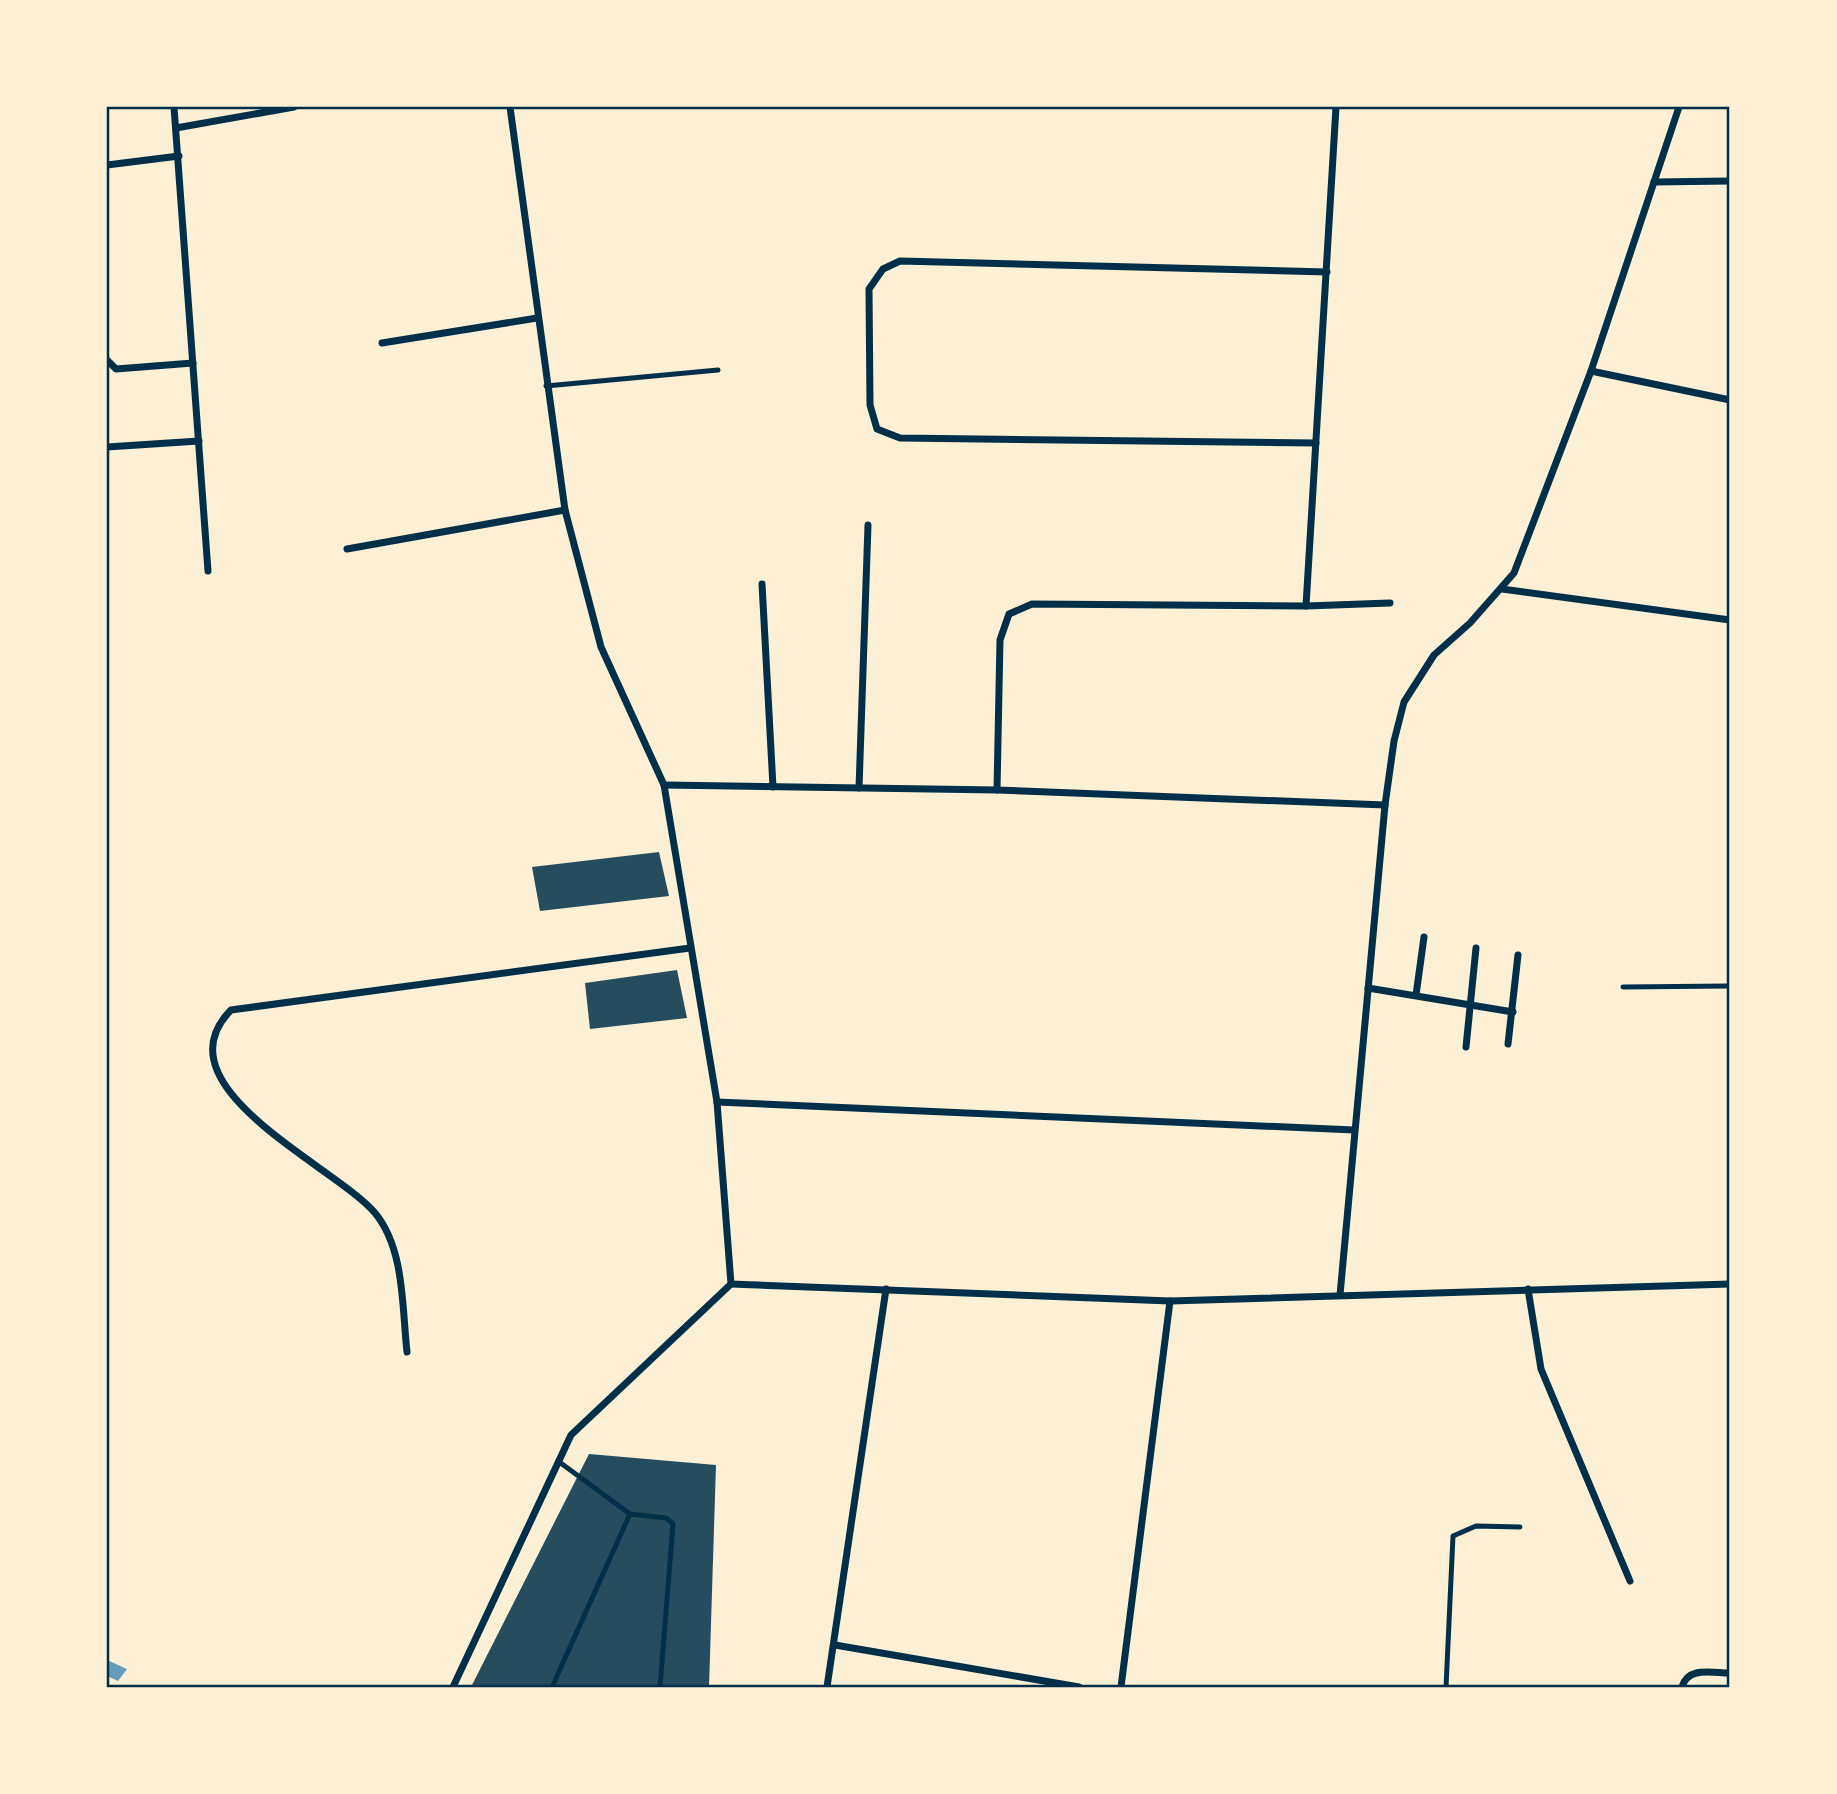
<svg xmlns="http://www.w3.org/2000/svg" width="1837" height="1794" viewBox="0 0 1837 1794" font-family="Cabin,sans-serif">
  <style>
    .water { fill: #669bbc }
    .building { fill: #264d5e }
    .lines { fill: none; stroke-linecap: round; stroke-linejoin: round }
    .service { stroke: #003049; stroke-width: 5 }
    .minor { stroke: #003049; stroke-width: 7 }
    .neatline { fill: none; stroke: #003049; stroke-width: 2.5 }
  </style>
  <rect width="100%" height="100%" fill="#fdf0d5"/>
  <path class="water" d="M107 1660 127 1669 118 1681 107 1676Z"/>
  <g class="building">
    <path d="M659 852 669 896 540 911 532 867Z"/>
    <path d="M677 970 687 1018 590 1029 585 983Z"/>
    <path d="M589 1454 716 1465 709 1687H471Z"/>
  </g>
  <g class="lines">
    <g class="service">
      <path d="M546 386 718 370"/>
      <path d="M1623 987 1730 986"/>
      <path d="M558 1461 630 1514 666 1518 673 1524 660 1687"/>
      <path d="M552 1687 630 1514"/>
      <path d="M1446 1687 1453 1536 1476 1526 1520 1527"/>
    </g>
    <g class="minor">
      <path d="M174 107 208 571"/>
      <path d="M176 128 294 107"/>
      <path d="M107 165 179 156"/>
      <path d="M1654 182 1730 181"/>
      <path d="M382 343 537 318"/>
      <path d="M107 360 116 369 193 363"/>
      <path d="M1591 371 1730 400"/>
      <path d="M1316 443 900 438 877 429 870 405 869 289 883 269 900 261 1327 272"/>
      <path d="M107 447 199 441"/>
      <path d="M347 549 565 510"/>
      <path d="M762 584 773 787"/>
      <path d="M1502 589 1730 620"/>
      <path d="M1306 606 1336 107"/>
      <path d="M664 785 997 790 1385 805"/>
      <path d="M859 788 868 525"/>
      <path d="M997 790 1000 640 1009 614 1032 604 1306 606 1390 603"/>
      <path d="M1368 988 1513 1012"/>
      <path d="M1416 995 1424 937"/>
      <path d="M1508 1044 1518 955"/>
      <path d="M1466 1047 1476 948"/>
      <path d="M717 1102 1354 1130"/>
      <path d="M731 1284 1170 1301 1730 1284"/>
      <path d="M1528 1289 1541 1369 1630 1581"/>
      <path d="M1340 1295 1385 805 1394 741 1404 702 1434 655 1470 623 1514 573 1591 371 1679 107"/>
      <path d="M407 1352C402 1309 405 1249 375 1213 337 1167 155 1087 231 1010L690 948"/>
      <path d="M835 1645 1079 1687"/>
      <path d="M453 1687 571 1435 731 1284 717 1102 664 785 601 647 565 510 510 107"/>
      <path d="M827 1687 886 1289"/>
      <path d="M1121 1687 1170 1301"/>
      <path d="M1682 1687C1688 1666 1712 1673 1730 1673"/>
    </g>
  </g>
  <rect width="1837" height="1794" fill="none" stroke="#fdf0d5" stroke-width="217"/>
  <rect x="108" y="108" width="1620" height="1578" class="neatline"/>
</svg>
